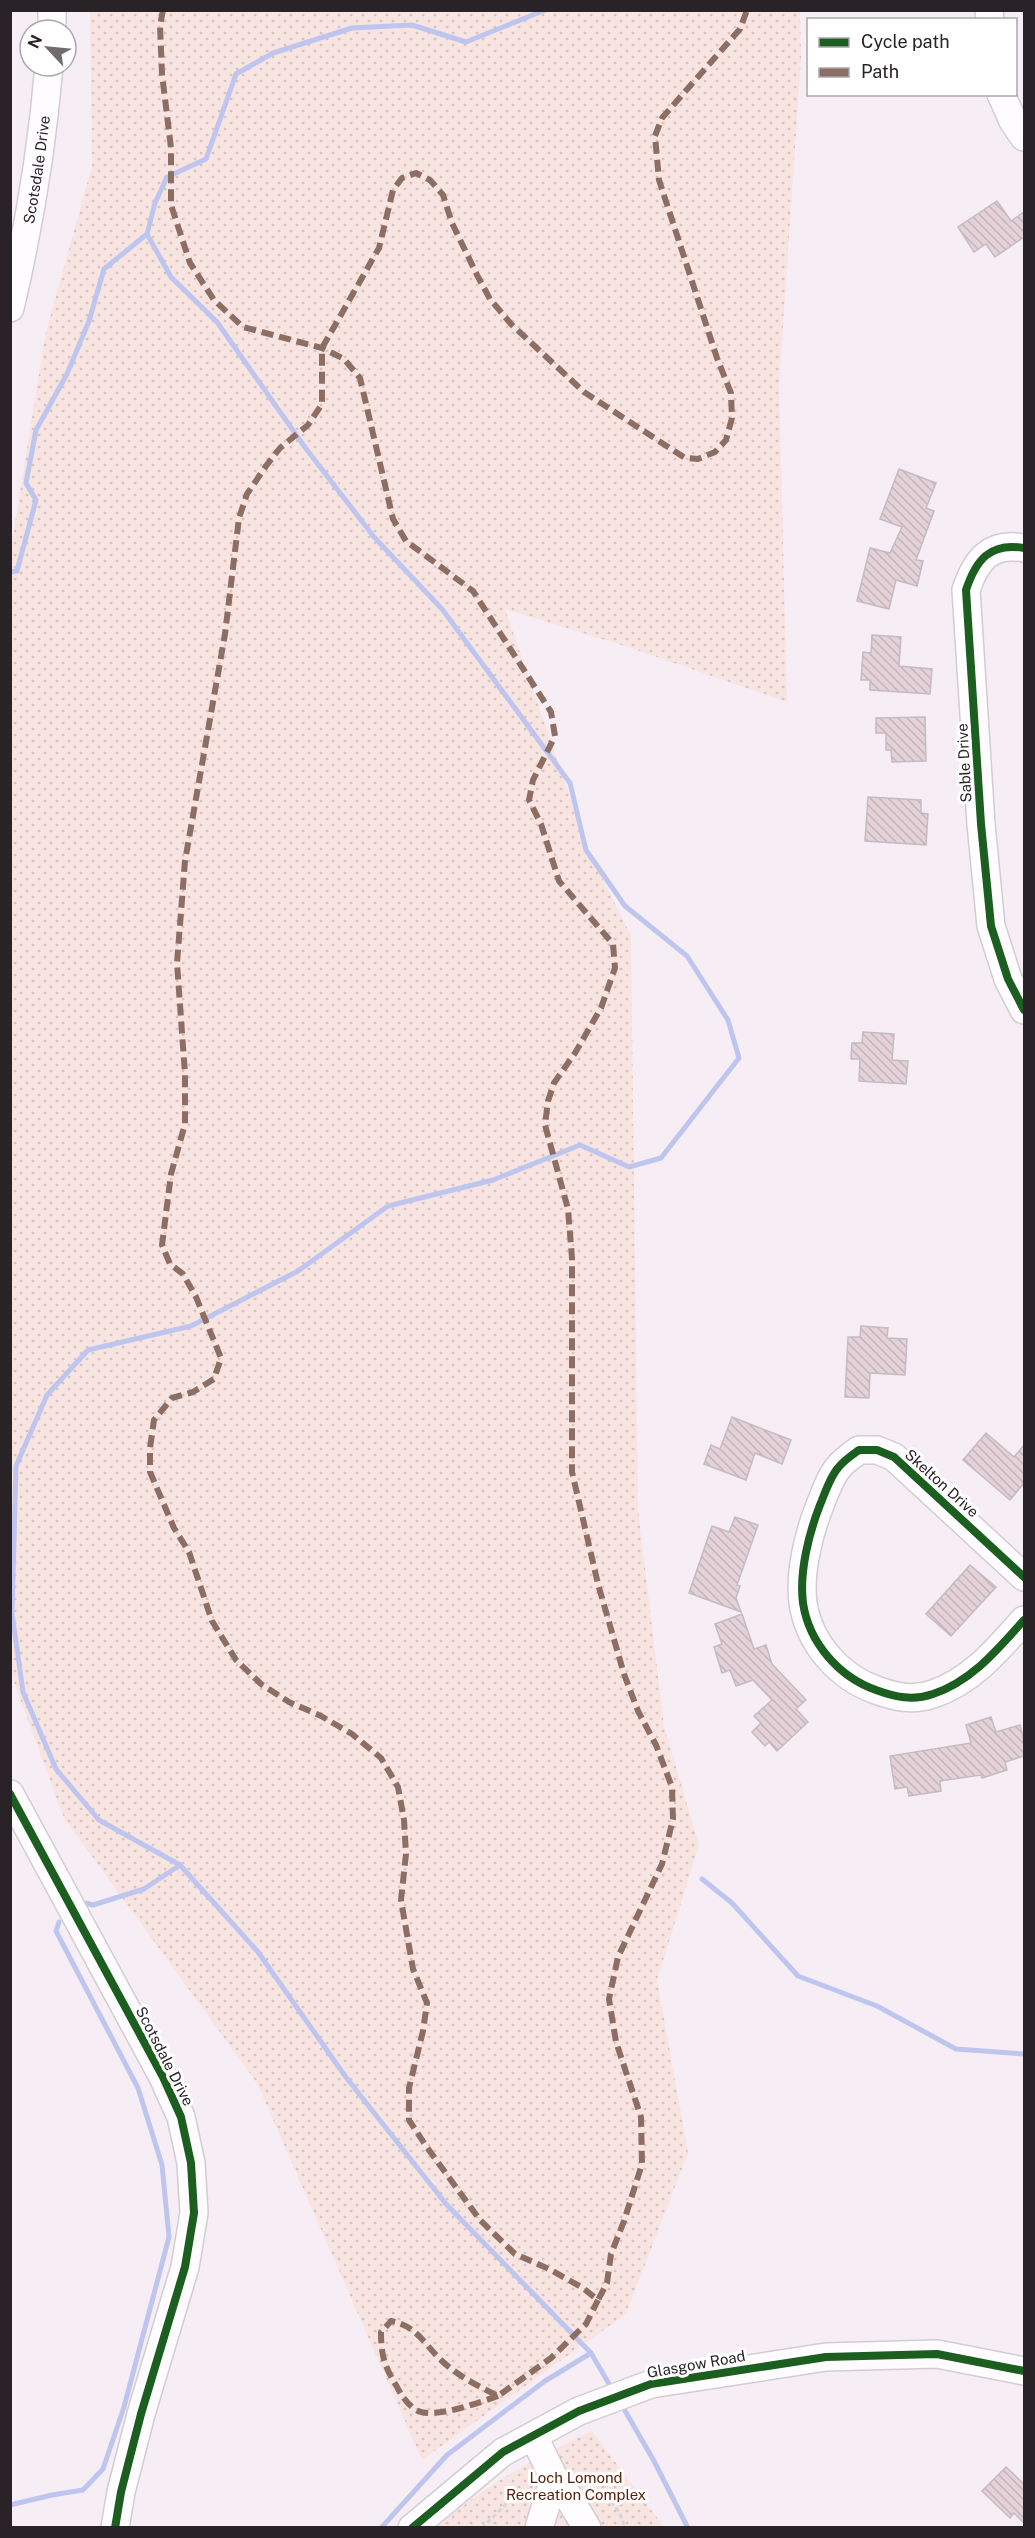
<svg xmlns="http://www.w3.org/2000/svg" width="1035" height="2538" viewBox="0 0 1035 2538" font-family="'Public Sans',sans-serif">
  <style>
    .green { fill: url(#green-dots) }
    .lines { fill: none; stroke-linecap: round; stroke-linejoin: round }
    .stream { stroke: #bec6ef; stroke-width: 5 }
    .building { fill: url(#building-back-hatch); stroke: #c4bcc0; stroke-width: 1.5 }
    .minor-casing { stroke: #d3ccd1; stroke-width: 30 }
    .path { stroke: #d8d5d7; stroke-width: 3; stroke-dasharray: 4.5 3; stroke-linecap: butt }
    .minor { stroke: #fefcfe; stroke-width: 27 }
    .quiet { stroke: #8d6e63; stroke-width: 6; stroke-dasharray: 12 6; stroke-linecap: butt }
    .cycleway-casing { stroke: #fff; stroke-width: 11 }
    .cycleway { stroke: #1b5e20; stroke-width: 8 }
    .labels { text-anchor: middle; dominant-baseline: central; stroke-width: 6; stroke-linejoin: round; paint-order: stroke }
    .street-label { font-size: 15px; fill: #292327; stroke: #fff }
    .park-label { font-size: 15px; fill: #5a200c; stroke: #fff }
  </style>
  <defs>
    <pattern id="green-dots" width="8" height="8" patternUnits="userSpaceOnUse" patternTransform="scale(1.5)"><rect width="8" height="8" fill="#f8e4e1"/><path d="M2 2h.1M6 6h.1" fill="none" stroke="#d5c3c1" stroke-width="1.8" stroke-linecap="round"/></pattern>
    <pattern id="building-back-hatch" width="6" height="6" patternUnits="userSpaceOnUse" patternTransform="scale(1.5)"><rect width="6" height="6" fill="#e4d2d8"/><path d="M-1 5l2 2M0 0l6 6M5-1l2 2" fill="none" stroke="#c4b4b9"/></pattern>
  </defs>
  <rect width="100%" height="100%" fill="#f7eef5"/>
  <g class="green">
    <path d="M90 11H800L801 59 779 383 787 702 628 647 505 609 590 854 631 936 638 1510 664 1726 699 1845 657 1980 688 2153 626 2314 422 2460 257 2083 64 1818 11 1674 10 555 45 336 92 166Z"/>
    <path d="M592 2431 664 2527 437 2528C482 2485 537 2458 592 2431Z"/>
  </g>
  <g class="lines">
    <g class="stream">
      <path d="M545 10 466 42 412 25 352 28 273 53 236 74 206 159 167 177 155 203 147 234 171 277 217 322 304 446 374 537 442 609 570 783 586 850 625 906 687 956 728 1020 739 1058 661 1158 629 1167 580 1145 493 1180 388 1206 298 1271 191 1326 88 1350 47 1395 16 1466 12 1613 23 1692 56 1769 99 1820 180 1865 258 1952 345 2076 446 2204 591 2353 612 2389"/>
      <path d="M10 572 17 571 36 500 26 483 36 430 67 374 89 321 104 269 147 234"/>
      <path d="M702 1879 732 1903 798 1976 877 2006 956 2049 1024 2054"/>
      <path d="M85 1903 93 1905 144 1889 180 1865"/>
      <path d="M620 2402 654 2461 688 2528"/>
      <path d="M10 2505 52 2495 83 2490 103 2469 124 2407 169 2237 162 2165 138 2088 56 1931 59 1922"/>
      <path d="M381 2528 447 2455 545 2381 591 2353"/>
    </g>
  </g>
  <g class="building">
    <path d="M997 201 1011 221 1024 212V237L995 257 986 244 974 252 958 227Z"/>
    <path d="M899 469 936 483 926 508 934 511 916 560 923 561 917 586 896 580 889 609 857 601 870 548 890 553 902 527 880 519Z"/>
    <path d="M872 635 901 637 899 666 932 669 930 694 870 690V680H861L863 652 871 653Z"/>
    <path d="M925 717 926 761 892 762 891 750H886V733H876V718Z"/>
    <path d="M868 797 921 800V813L928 814 926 845 865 841Z"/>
    <path d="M863 1032 894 1034 892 1060 908 1061 906 1084 859 1081 860 1059H851L852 1043H862Z"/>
    <path d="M861 1326 888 1328 887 1338 907 1339 905 1375 870 1373 869 1398 845 1397 848 1337H860Z"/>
    <path d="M732 1417 791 1440 782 1464 755 1453 746 1480 704 1464 711 1445 720 1449Z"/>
    <path d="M986 1433 1014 1457 1024 1445V1483L1010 1500 963 1460Z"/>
    <path d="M735 1517 758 1525 737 1585 740 1586 736 1598 741 1612 689 1593 712 1526 729 1532Z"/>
    <path d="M970 1565 996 1587 951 1636 926 1614Z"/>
    <path d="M742 1614 754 1649 766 1645 772 1664 806 1700 796 1709 808 1722 777 1751 769 1742 765 1746 752 1732 761 1723 754 1716 772 1700 753 1680 736 1686 730 1670 722 1673 714 1647 722 1644 715 1624Z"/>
    <path d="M991 1717 996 1732 1020 1725 1024 1741V1756L1005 1762 1007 1770 982 1778 981 1775 940 1781 941 1791 909 1796 907 1787 895 1789 890 1756 971 1743 966 1725Z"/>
    <path d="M1006 2467 1024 2484V2523L1014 2513 1010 2518 982 2491Z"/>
  </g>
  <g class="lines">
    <g class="minor-casing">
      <g id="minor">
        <path d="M52 10V30"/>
        <path d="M989 10 990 20"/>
        <path d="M1001 94 1013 121 1024 137"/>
        <path id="s1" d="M10 308C29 228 42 148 49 66"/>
        <path d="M1024 548C990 542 976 560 966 590L981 824 991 926 1008 979 1024 1010"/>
        <path d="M1024 1577 894 1457 877 1450H859C852 1455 843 1461 838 1468 830 1477 825 1493 820 1505 809 1533 799 1572 803 1603 809 1643 839 1677 876 1690 895 1697 913 1701 933 1694 972 1681 998 1649 1024 1620"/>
        <path d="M10 1794 163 2077 181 2117 191 2163 194 2213 185 2267 141 2414 121 2492 115 2528"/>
        <path d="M534 2437 554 2478 539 2528"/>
        <path d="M554 2478 566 2493 587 2528"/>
        <path d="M412 2528 503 2452 579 2411 651 2384 826 2357 937 2354 1024 2371"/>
      </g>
    </g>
    <g class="path">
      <path d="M592 2490C611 2498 620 2509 625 2528"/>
      <path d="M482 2528 509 2501 525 2493"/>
    </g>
    <use href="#minor" class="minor"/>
    <g class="quiet">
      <path d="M163 10 160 26 162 74 171 148V205L190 263 214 300 243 327 322 348 344 359 360 378 393 519 406 541 473 591 551 712 555 736 533 780 529 800 541 824 559 881 613 944 615 968 601 1008 575 1053 554 1083 548 1101 545 1125 568 1209 572 1258V1472L598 1584 624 1674 638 1711 656 1745 672 1787 673 1819 662 1864 618 1957 609 1999 616 2042 641 2117 642 2164 624 2221 611 2254 607 2283 598 2300 583 2288 549 2269 515 2254 480 2220 426 2146 409 2120V2088L423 2031 427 2003 413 1969 401 1900 406 1854 404 1820 398 1787 381 1758 352 1734 321 1716 289 1702 261 1684 236 1660 212 1621 189 1552 174 1528 150 1472V1448L154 1420 172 1398 193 1392 214 1379 221 1358 196 1297 183 1274 170 1264 162 1245 171 1174 185 1124V1074L177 963 185 861 225 634 239 518 247 494 266 466 280 448 308 425 322 404V348L379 248 393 190 402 178 416 173 430 180 443 195 452 223 477 275 490 299 511 324 584 392 685 458 698 459 715 452 726 440 732 418 731 393 717 358 659 180 655 136 662 118 740 29 747 10"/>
      <path d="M498 2396C480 2402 433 2420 416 2410 407 2404 401 2395 396 2385 384 2366 381 2354 381 2332L391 2321C417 2326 423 2343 442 2361 458 2376 478 2386 498 2396L551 2358 586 2324 598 2300"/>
    </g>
    <g class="cycleway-casing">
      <g id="cycleway">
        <path d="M1024 548C990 542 976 560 966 590L981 824 991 926 1008 979 1024 1010"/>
        <path d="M1024 1577 894 1457 877 1450H859C852 1455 843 1461 838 1468 830 1477 825 1493 820 1505 809 1533 799 1572 803 1603 809 1643 839 1677 876 1690 895 1697 913 1701 933 1694 972 1681 998 1649 1024 1620"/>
        <path d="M10 1794 163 2077 181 2117 191 2163 194 2213 185 2267 141 2414 121 2492 115 2528"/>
        <path d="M412 2528 503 2452 579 2411 651 2384 826 2357 937 2354 1024 2371"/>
      </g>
    </g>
    <use href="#cycleway" class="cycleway"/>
  </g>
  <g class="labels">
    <g class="street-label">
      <text stroke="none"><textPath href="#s1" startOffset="141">Scotsdale Drive</textPath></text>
      <text transform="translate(964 763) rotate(-93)">Sable Drive</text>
      <text transform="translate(942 1483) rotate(42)">Skelton Drive</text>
      <text transform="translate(165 2056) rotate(63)">Scotsdale Drive</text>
      <text transform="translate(696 2364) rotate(-10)">Glasgow Road</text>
    </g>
    <g class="park-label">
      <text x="576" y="2477">Loch Lomond<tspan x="576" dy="17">Recreation Complex</tspan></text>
    </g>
  </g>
  <rect width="1035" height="2538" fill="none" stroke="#292327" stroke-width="24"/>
  <rect x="807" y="18" width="210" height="78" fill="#ffffff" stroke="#a9a7a9" stroke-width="1.5"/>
  <rect x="819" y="38" width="30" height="9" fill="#1b5e20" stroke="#a9a7a9" stroke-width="1.5"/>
  <text x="861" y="48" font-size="18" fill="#292327">Cycle path</text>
  <rect x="819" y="68" width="30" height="9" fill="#8d6e63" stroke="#a9a7a9" stroke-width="1.5"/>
  <text x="861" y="78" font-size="18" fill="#292327">Path</text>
  <g transform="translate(48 48) rotate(296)"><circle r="28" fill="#ffffff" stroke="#a9a7a9" stroke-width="1.5"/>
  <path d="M0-4.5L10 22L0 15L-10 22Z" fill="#716a6f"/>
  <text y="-9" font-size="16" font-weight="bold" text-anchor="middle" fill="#292327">N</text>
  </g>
</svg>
